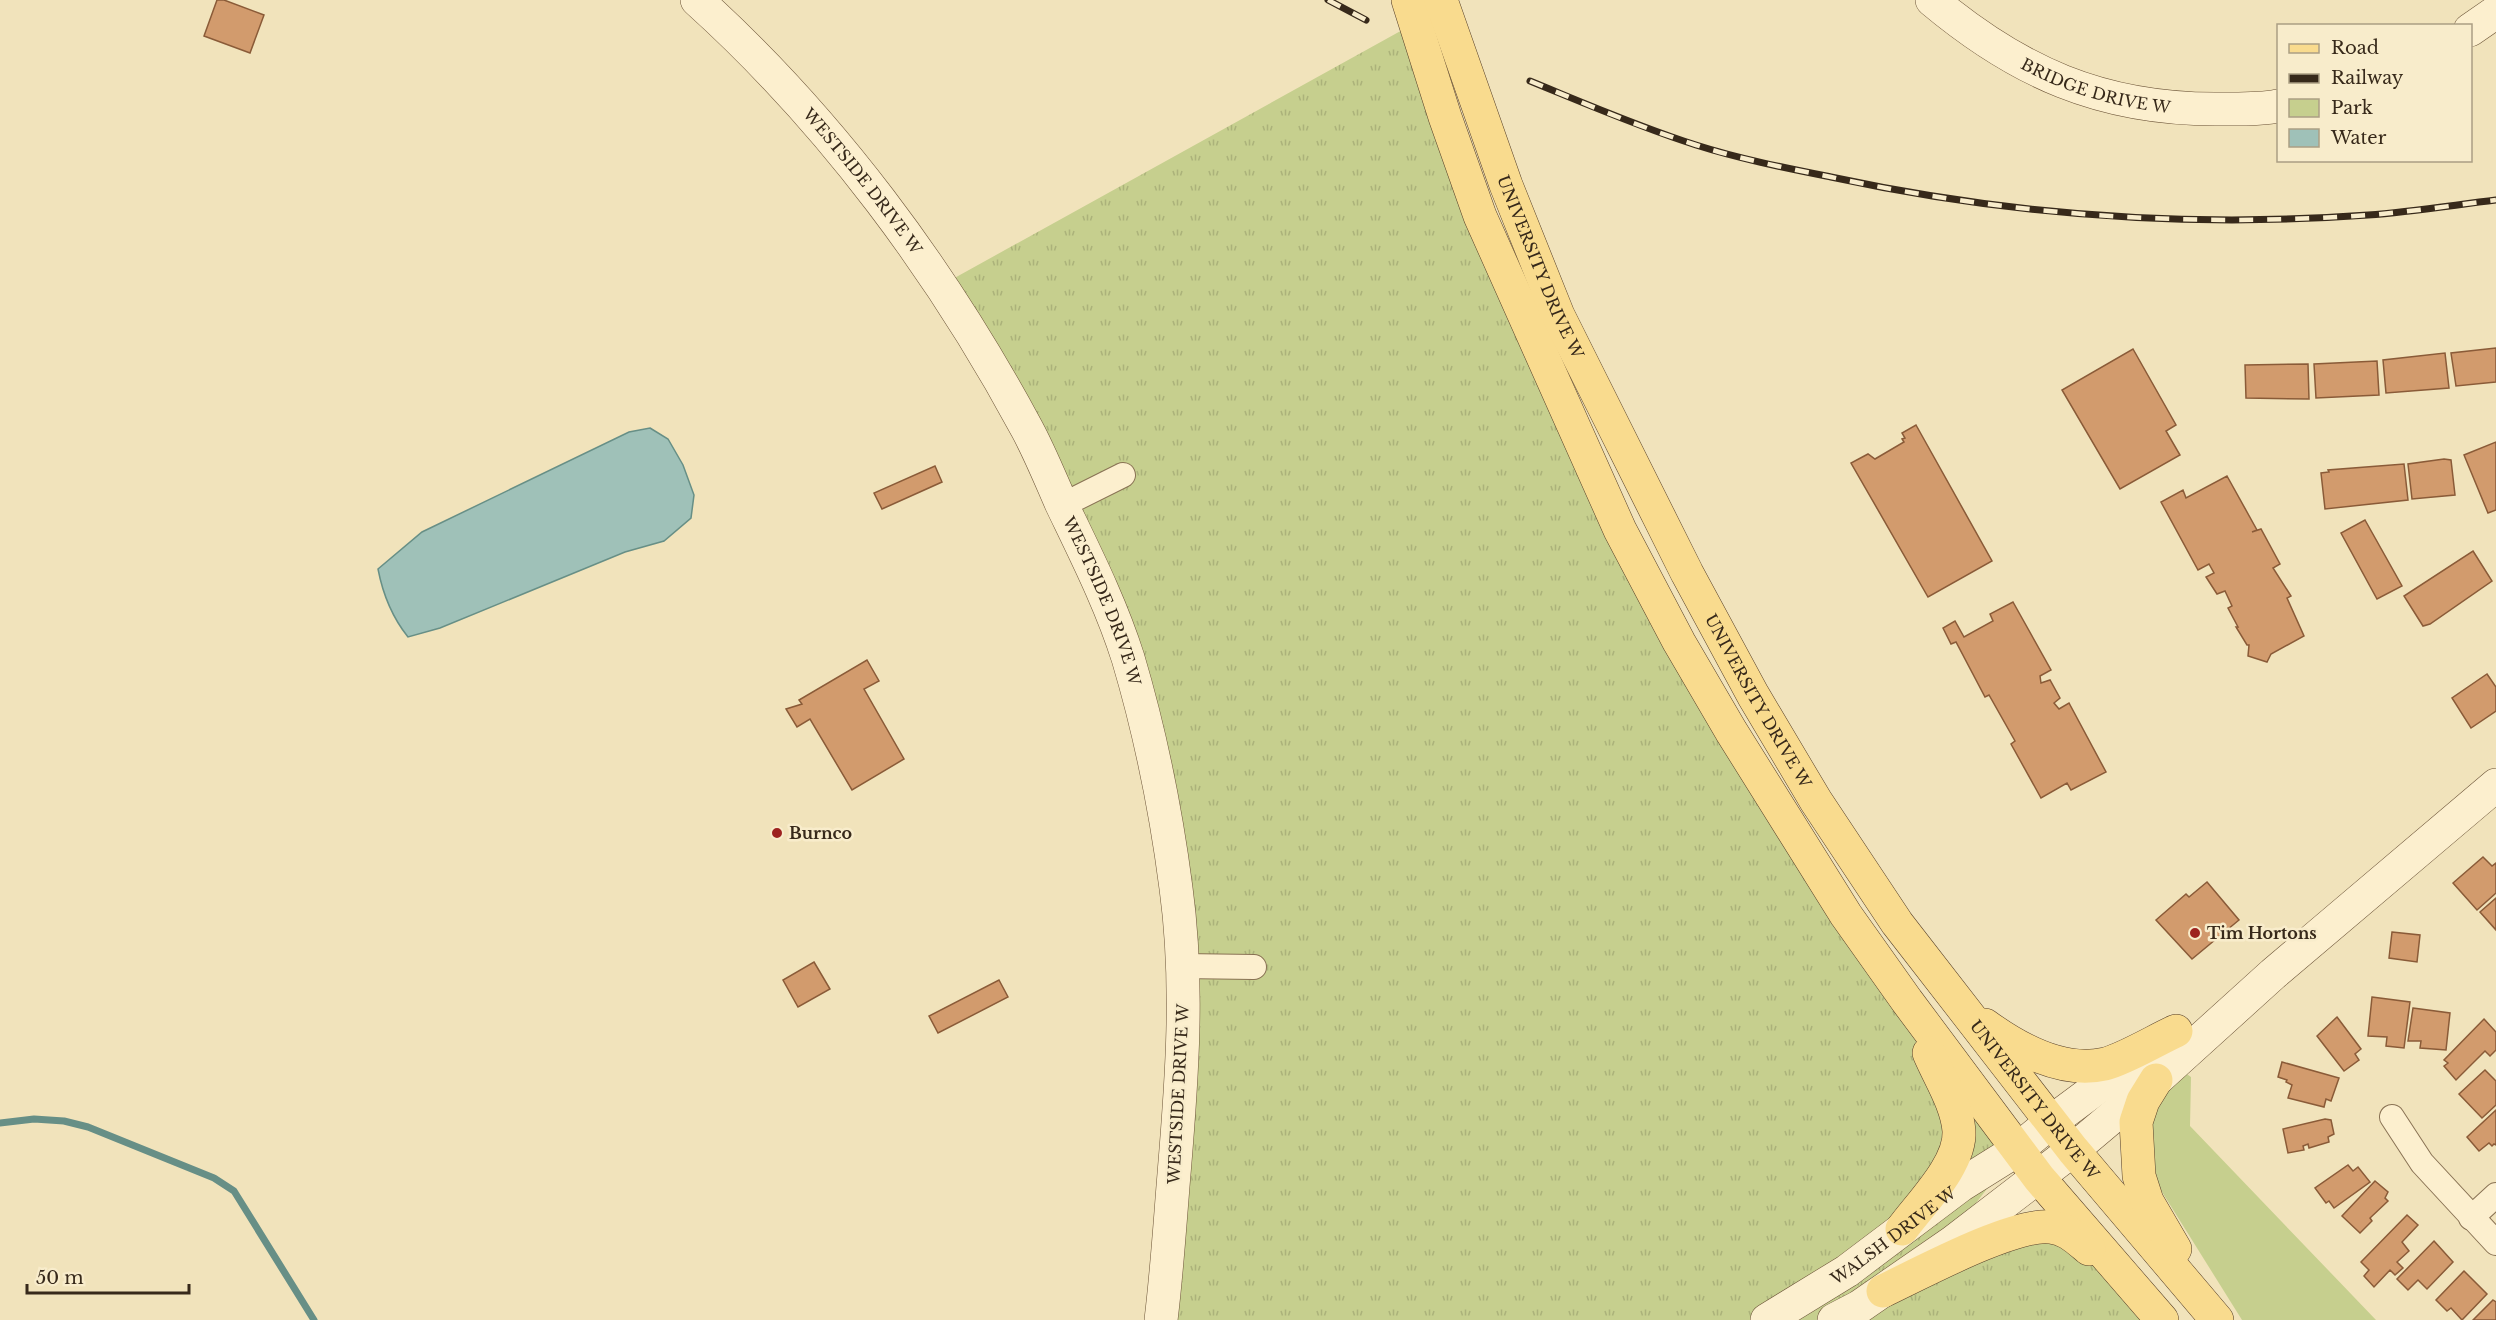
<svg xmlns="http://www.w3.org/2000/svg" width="2496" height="1320" viewBox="0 0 2496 1320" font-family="'Libre Baskerville',serif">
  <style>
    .grass { fill: url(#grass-tufts) }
    .green { fill: #c6cf8e }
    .water { fill: #9fc1b8; stroke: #678f86; stroke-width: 1.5 }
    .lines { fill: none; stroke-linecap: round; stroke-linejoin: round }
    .stream { stroke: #678f86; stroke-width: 7 }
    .building { fill: #d29b6d; stroke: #8a5b38; stroke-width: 1.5 }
    .street-casing { stroke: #897254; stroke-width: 26 }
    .secondary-casing { stroke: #6b5337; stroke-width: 34 }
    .primary-casing { stroke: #563f29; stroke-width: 34 }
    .street { stroke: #fcefce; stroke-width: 24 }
    .secondary { stroke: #fcefce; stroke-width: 33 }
    .primary { stroke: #f9db8e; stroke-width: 33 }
    .rail-casing { stroke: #37291a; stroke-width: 7 }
    .rail { stroke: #f8eccb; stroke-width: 4.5; stroke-dasharray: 14; stroke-linecap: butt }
    .poi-dot { fill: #9d221f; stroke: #f8eccb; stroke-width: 2 }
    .labels { text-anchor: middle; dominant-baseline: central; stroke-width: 5; stroke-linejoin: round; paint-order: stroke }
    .street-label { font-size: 16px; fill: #37291a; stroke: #f8eccb }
    .poi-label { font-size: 16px; font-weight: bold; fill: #37291a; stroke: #f8eccb; text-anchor: start }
  </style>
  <defs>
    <pattern id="grass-tufts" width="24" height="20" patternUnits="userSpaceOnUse" patternTransform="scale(1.5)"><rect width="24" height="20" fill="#c6cf8e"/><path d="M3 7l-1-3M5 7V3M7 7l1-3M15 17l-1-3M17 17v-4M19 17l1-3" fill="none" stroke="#abb27a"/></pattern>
  </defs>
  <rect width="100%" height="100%" fill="#f1e3bb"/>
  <path class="grass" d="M1415 23 1679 642 2017 1150 1959 1225 2049 1226 2162 1320H1161L1184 1038 1127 656 940 286Z"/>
  <path class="green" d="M2181 1070 2191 1077 2190 1126 2376 1320H2242L2152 1176 2147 1152 2155 1104Z"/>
  <path class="water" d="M650 428 668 439 683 465 694 495 691 518 664 541 625 552 440 628 408 637C392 617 383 595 378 569L422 532 629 432Z"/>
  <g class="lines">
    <path class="stream" d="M0 1123 34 1119 64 1121 88 1127 214 1178 234 1191 314 1320"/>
  </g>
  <g class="building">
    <path d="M217 0H224L264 15 250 53 204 36Z"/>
    <path d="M2496 348V382L2456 386 2451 353Z"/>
    <path d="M2133 349 2176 425 2166 431 2180 455 2120 489 2062 390Z"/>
    <path d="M2445 353 2449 388 2386 393 2383 360Z"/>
    <path d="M2377 361 2379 395 2316 398 2314 364Z"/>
    <path d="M2308 364 2309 399 2246 398 2245 365Z"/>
    <path d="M1916 425 1992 561 1928 597 1851 463 1868 454 1875 459 1904 442 1902 439 1905 438 1902 433Z"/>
    <path d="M2496 442V510L2488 513 2464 455Z"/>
    <path d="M2444 459 2451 460 2455 495 2412 499 2408 464Z"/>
    <path d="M2404 464 2408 500 2325 509 2321 473 2329 472 2328 470Z"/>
    <path d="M935 466 942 482 882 509 874 493Z"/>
    <path d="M2227 476 2257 530 2252 532 2261 529 2280 564 2273 568 2291 596 2287 598 2304 636 2271 654 2267 662 2248 656 2249 645H2247L2236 627H2238L2228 608 2232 606 2225 591 2217 594 2206 577 2214 573 2209 564 2198 570 2161 502 2183 490 2186 498Z"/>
    <path d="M2365 520 2402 586 2377 599 2341 533Z"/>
    <path d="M2473 551 2492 581 2430 624 2423 626 2404 596Z"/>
    <path d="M2013 602 2051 670 2040 676 2041 683 2050 680 2060 698 2054 703 2059 709 2069 703 2106 772 2071 790 2067 783 2041 798 2011 744 2015 741 1989 695 1985 697 1956 642 1951 644 1943 628 1955 621 1964 637 1993 621 1990 614Z"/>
    <path d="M867 660 879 681 864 689 904 759 852 790 810 719 797 727 786 709 802 704 799 700Z"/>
    <path d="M2487 674 2496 687V711L2471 728 2452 698Z"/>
    <path d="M2483 857 2492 866 2496 863V893L2477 910 2453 883Z"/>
    <path d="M2207 882 2239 920 2192 959 2156 920 2186 894 2189 897Z"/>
    <path d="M2496 898V930L2480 912Z"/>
    <path d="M2392 932 2420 935 2417 962 2389 958Z"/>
    <path d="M814 962 830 989 798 1007 783 980Z"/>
    <path d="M999 980 1008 997 938 1033 929 1016Z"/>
    <path d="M2372 997 2410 1002 2404 1048 2386 1046 2387 1037 2368 1036Z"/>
    <path d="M2413 1008 2450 1013 2446 1050 2420 1048 2421 1041H2408Z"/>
    <path d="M2337 1017 2361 1049 2355 1054 2359 1060 2344 1071 2317 1036Z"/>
    <path d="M2484 1019 2496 1032V1050L2490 1056 2485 1051 2456 1080 2444 1066 2448 1063 2444 1060Z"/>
    <path d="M2282 1062 2339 1078 2331 1101 2326 1099 2324 1107 2288 1098 2292 1085 2286 1082 2287 1080 2278 1077Z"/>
    <path d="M2485 1070 2496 1081V1105L2482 1118 2459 1094Z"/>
    <path d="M2496 1110V1145L2494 1144 2492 1146 2489 1143 2479 1151 2467 1137Z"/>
    <path d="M2325 1119 2331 1120 2334 1134 2328 1137 2329 1142 2309 1148 2308 1144 2303 1146 2304 1150 2288 1153 2283 1129Z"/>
    <path d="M2348 1165 2353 1171 2358 1167 2370 1182 2334 1208 2329 1201 2326 1203 2315 1188Z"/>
    <path d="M2375 1181 2388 1192 2385 1198 2388 1201 2370 1218 2372 1221 2360 1233 2342 1216Z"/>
    <path d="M2407 1215 2418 1225 2402 1242 2409 1251 2397 1262 2403 1268 2395 1275 2390 1270 2374 1287 2364 1276 2369 1270 2361 1262Z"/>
    <path d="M2434 1241 2453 1262 2427 1289 2418 1280 2408 1290 2397 1279Z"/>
    <path d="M2464 1271 2487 1294 2462 1320 2451 1308 2447 1311 2436 1300Z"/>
    <path d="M2493 1300 2496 1302V1320H2473Z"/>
  </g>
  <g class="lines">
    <g class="street-casing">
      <g id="street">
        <path d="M1063 505 1123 475"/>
        <path d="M1182 966 1254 967"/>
        <path d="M2392 1117 2422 1163 2496 1243"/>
        <path d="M2471 1218 2496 1195"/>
      </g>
    </g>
    <g class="secondary-casing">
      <g id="secondary">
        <path id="s1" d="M697 0C831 121 942 271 1027 429 1040 453 1050 478 1061 503 1085 553 1111 604 1128 658 1150 732 1166 811 1176 888 1189 983 1182 1079 1174 1174 1170 1222 1167 1271 1161 1320"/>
        <path id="s2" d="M1932 0C2018 72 2101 109 2215 109 2236 109 2258 110 2278 106"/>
        <path d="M2470 30 2496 12"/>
        <path id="s3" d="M1767 1320 1847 1271 1961 1185 2017 1150 2051 1122 2141 1055"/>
        <path d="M1834 1320 1859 1307 1953 1242 2073 1150 2156 1080 2273 974 2496 785"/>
      </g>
    </g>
    <g class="primary-casing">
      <g id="primary">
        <path d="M1408 0 1445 117 1480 216 1620 530 1679 642 1731 731 1846 915 1907 1001 2039 1178 2162 1320"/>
        <path id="s4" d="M1441 0 1506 185 1558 315 1687 573 1753 695 1816 801 1897 923 2073 1150 2217 1320"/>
        <path d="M1985 1025C2018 1049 2062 1074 2105 1064 2125 1059 2156 1040 2176 1031"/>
        <path d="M2156 1080 2143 1101 2136 1122 2139 1176 2147 1201 2175 1249"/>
        <path d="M1902 1229C1921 1203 1961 1164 1959 1131 1957 1104 1939 1077 1929 1053"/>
        <path d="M1883 1291C1919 1274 2013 1223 2050 1227 2066 1228 2077 1239 2089 1249"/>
      </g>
    </g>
    <use href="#street" class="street"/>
    <use href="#secondary" class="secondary"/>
    <use href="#primary" class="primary"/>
    <g class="rail-casing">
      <g id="rail">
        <path d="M1328 0 1366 20"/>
        <path d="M1530 81C1584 103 1639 127 1696 145 1740 159 1786 168 1831 177 2008 215 2187 228 2368 215 2411 212 2454 205 2496 200"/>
      </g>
    </g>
    <use href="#rail" class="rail"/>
  </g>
  <g class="poi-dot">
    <circle cx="777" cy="833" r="6"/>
    <circle cx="2195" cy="933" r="6"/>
  </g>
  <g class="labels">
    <g class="street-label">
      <text stroke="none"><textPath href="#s2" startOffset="188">BRIDGE DRIVE W</textPath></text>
      <text stroke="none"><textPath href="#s1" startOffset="246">WESTSIDE DRIVE W</textPath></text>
      <text stroke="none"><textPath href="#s4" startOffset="285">UNIVERSITY DRIVE W</textPath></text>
      <text stroke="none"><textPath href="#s1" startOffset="732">WESTSIDE DRIVE W</textPath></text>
      <text stroke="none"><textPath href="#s4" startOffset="771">UNIVERSITY DRIVE W</textPath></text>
      <text transform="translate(1178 1094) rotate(-87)">WESTSIDE DRIVE W</text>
      <text stroke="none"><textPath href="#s4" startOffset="1257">UNIVERSITY DRIVE W</textPath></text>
      <text stroke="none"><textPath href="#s3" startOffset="152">WALSH DRIVE W</textPath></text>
    </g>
    <g class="poi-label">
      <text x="789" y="833">Burnco</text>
      <text x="2207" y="933">Tim Hortons</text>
    </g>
  </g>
  <rect x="2277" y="24" width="195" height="138" fill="#f8eccb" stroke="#ab9e84" stroke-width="1.5"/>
  <rect x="2289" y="44" width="30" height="9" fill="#f9db8e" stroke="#ab9e84" stroke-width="1.5"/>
  <text x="2331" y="54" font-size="18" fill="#37291a">Road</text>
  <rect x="2289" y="74" width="30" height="9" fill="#37291a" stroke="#ab9e84" stroke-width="1.5"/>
  <text x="2331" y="84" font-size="18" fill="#37291a">Railway</text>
  <rect x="2289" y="99" width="30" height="18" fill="#c6cf8e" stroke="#ab9e84" stroke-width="1.5"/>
  <text x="2331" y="114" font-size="18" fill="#37291a">Park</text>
  <rect x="2289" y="129" width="30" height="18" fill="#9fc1b8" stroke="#ab9e84" stroke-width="1.5"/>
  <text x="2331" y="144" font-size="18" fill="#37291a">Water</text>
  <path d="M27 1284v9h162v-9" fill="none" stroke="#37291a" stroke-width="3"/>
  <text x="36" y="1284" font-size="18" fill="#37291a" stroke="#f8eccb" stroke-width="4.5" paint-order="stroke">50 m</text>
</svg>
